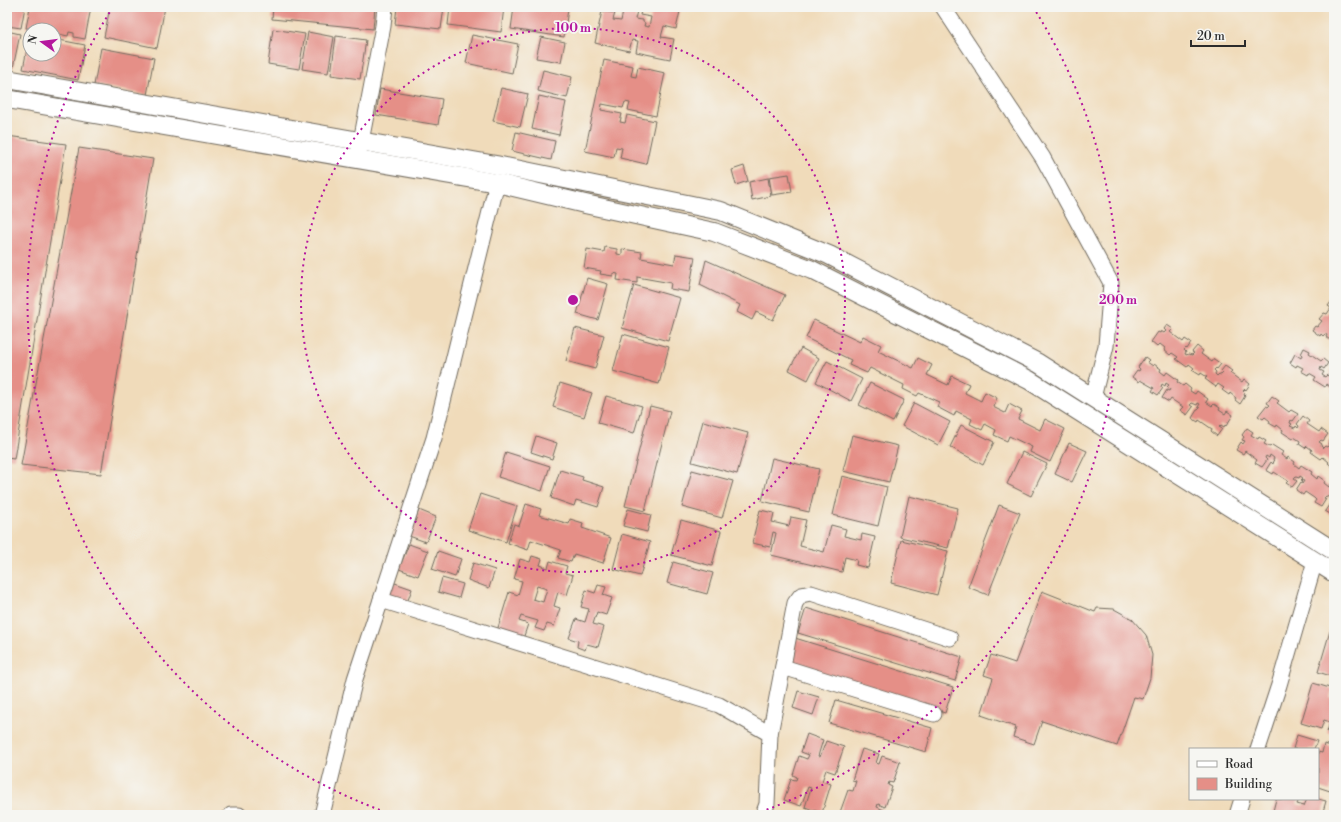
<svg xmlns="http://www.w3.org/2000/svg" width="1341" height="822" viewBox="0 0 1341 822" font-family="'Libre Bodoni',serif">
  <style>
    .building { fill: #e58f87; fill-rule: evenodd }
    .lines { fill: none; stroke-linecap: round; stroke-linejoin: round }
    .minor-casing { stroke: #70695d; stroke-width: 17 }
    .tertiary-casing { stroke: #70695d; stroke-width: 20 }
    .minor { stroke: #fff; stroke-width: 15 }
    .tertiary { stroke: #fff; stroke-width: 18 }
    .ring { fill: none; stroke: #b5179e; stroke-width: 2; stroke-dasharray: 2 4 }
    .centre { fill: #b5179e; stroke: #f6f6f2; stroke-width: 2 }
    .ring-label { font-size: 12px; text-anchor: middle; font-weight: bold; fill: #b5179e; stroke: #f6f6f2; stroke-width: 3.5; stroke-linejoin: round; paint-order: stroke }
  </style>
  <rect width="100%" height="100%" fill="#f6f6f2"/>
  <filter id="ink" filterUnits="userSpaceOnUse"><feTurbulence type="fractalNoise" baseFrequency=".025" numOctaves="2"/><feDisplacementMap in="SourceGraphic" scale="8" xChannelSelector="R" yChannelSelector="G"/><feConvolveMatrix kernelMatrix="1 2 1 2 8 2 1 2 1" color-interpolation-filters="sRGB"/></filter>
  <filter id="wash" filterUnits="userSpaceOnUse"><feTurbulence type="fractalNoise" baseFrequency=".012" numOctaves="4" result="noise"/><feDisplacementMap in="SourceGraphic" scale="16" xChannelSelector="R" yChannelSelector="G"/><feGaussianBlur stdDeviation="0.9" result="paint"/><feColorMatrix in="noise" values="0 0 0 0 0 0 0 0 0 0 0 0 0 0 0 0 0 1.4 0 .05"/><feComposite in="paint" operator="in"/></filter>
  <g filter="url(#wash)">
    <rect width="100%" height="100%" fill="#f0dbba"/>
    <g id="blocks">
      <g class="building">
        <path d="M7 7H25L21 28 7 26Z"/>
        <path d="M30 7H91L85 39 74 37V33L69 32 68 36 54 33V30H45V28L40 27 39 30 26 28Z"/>
        <path d="M110 7H165L157 48 104 37Z"/>
        <path d="M273 7H375L373 29 272 19Z"/>
        <path d="M397 7H444L441 29 395 24Z"/>
        <path d="M450 7H504L501 32 448 25Z"/>
        <path d="M514 7H555L568 9 564 37 511 29Z"/>
        <path d="M624 7H638L635 19 643 20V22L645 23 644 26 649 27 651 17 640 15 642 7H681L676 29 664 26 661 37 674 39 670 59 636 52 638 41 632 40 629 51 595 43 602 11 615 13 613 20 621 21Z"/>
        <path d="M273 29 305 34 299 69 268 64Z"/>
        <path d="M7 31 20 34 13 68 7 67Z"/>
        <path d="M308 32 334 37 328 73 302 69Z"/>
        <path d="M472 35 518 44 512 73 466 63Z"/>
        <path d="M336 36 366 40 360 79 331 75Z"/>
        <path d="M541 37 565 42 561 62 536 58Z"/>
        <path d="M29 39 30 54H54V39L85 45 78 80 23 69Z"/>
        <path d="M101 48 154 58 147 95 94 85Z"/>
        <path d="M604 60 633 66 631 76 636 77 638 67 665 73 656 116 628 110 630 103 625 102 623 108 602 104 601 110 622 114 620 122 625 123 627 115 655 121 646 164 620 158 622 148 616 147 614 157 585 151Z"/>
        <path d="M543 70 572 77 567 98 538 91Z"/>
        <path d="M501 88 528 94 520 127 493 121Z"/>
        <path d="M380 89 442 99 438 125 376 115Z"/>
        <path d="M539 96 566 102 559 135 532 129Z"/>
        <path d="M516 132 555 141 551 160 512 151Z"/>
        <path d="M7 136 66 144 14 459 7 458Z"/>
        <path d="M79 148 153 159 101 474 21 465Z"/>
        <path d="M744 166 748 181 736 185 732 170Z"/>
        <path d="M789 174 792 192 772 195 769 177Z"/>
        <path d="M768 178 771 196 752 200 749 182Z"/>
        <path d="M605 247 617 249V254L622 255V249L642 252 641 258 674 264 676 254 695 257 689 292 670 289 671 283 637 277V283L617 280 618 274 613 273V276L600 274 601 271 584 268 587 249 604 252Z"/>
        <path d="M706 260 785 295 773 320 756 312 752 320 737 312 740 305 700 285Z"/>
        <path d="M587 278 608 284 598 320 577 314Z"/>
        <path d="M634 285 680 298 668 341 622 328Z"/>
        <path d="M1334 298V341L1333 342 1326 337 1327 335 1325 334 1323 336 1321 334 1320 336 1312 330 1315 326 1317 327 1322 321 1319 319 1324 313 1327 314 1331 308 1328 306Z"/>
        <path d="M814 320 860 342 863 336 881 345 878 351 913 368 918 358 932 365 927 375 948 385 952 376 969 384 965 393 981 401 985 392 997 398 993 407 1005 413 1009 404 1022 411 1018 419 1040 430 1045 419 1065 429 1050 462 1030 452 1032 447 1009 436 1007 441 994 435 996 430 985 424 982 430 970 424 972 419 956 411 954 416 937 407 939 402 919 393 917 396 903 389 904 385 870 368 867 373 849 365 851 360 806 338Z"/>
        <path d="M1167 325 1173 329 1170 332 1183 342 1185 339 1191 343 1187 349 1186 348 1184 350 1186 352 1185 354 1187 355 1188 354 1192 355 1194 353 1192 352 1197 346 1203 351 1201 354 1212 362 1214 359 1221 364 1217 369 1216 368 1214 370 1216 372 1215 374 1217 376 1219 374 1221 375 1223 373 1221 371 1225 366 1232 371 1230 373 1242 382 1244 379 1250 384 1246 390 1245 389 1243 391 1245 393 1244 395 1245 396 1240 404 1235 400 1236 398 1230 393 1229 395 1222 390 1224 388 1218 384 1216 387 1205 379 1207 377 1201 373 1200 375 1192 370 1194 368 1189 364 1187 367 1176 359 1178 357 1172 353 1170 355 1164 350 1165 348 1160 344 1157 347 1151 342 1158 332 1160 333 1161 331 1164 333 1166 331 1164 329Z"/>
        <path d="M575 328 604 335 595 369 566 361Z"/>
        <path d="M623 334 669 347 659 384 613 371Z"/>
        <path d="M801 348 819 358 808 380 789 370Z"/>
        <path d="M1304 348 1310 351 1309 353 1321 361 1323 359 1328 363 1324 369 1321 367 1320 370 1324 372 1322 375 1325 377 1327 375 1330 377 1332 374 1330 373 1334 366V393L1331 391 1333 389 1326 384 1325 387 1314 380 1316 377 1309 373 1308 375 1301 371 1303 368 1297 365 1296 367 1290 363 1295 354 1301 358 1302 355 1301 354Z"/>
        <path d="M1145 357 1149 360 1147 362 1153 366 1154 364 1161 369 1160 371 1165 375 1167 372 1178 380 1177 382 1183 386 1185 384 1191 389 1190 391 1195 394 1197 391 1208 399 1206 402 1212 406 1214 404 1220 408 1219 410 1225 414 1227 411 1233 415 1226 426 1225 425 1224 427 1221 425 1219 427 1222 429 1217 436 1211 431 1212 429 1199 420 1198 422 1192 418 1197 410H1198L1200 408 1198 407 1200 404 1198 403 1197 405 1192 403 1190 405 1193 407 1187 415 1180 410 1183 407 1171 399 1169 402 1162 398 1167 390 1169 391 1170 389 1167 387 1169 385 1166 383 1165 386 1162 384 1161 387 1163 388 1158 395 1152 391 1154 388 1140 380 1139 382 1132 377 1137 370 1139 371 1140 369 1138 367Z"/>
        <path d="M827 361 862 379 851 401 816 382Z"/>
        <path d="M560 383 592 393 584 417 553 407Z"/>
        <path d="M870 383 904 400 893 422 859 405Z"/>
        <path d="M606 396 642 406 634 433 598 423Z"/>
        <path d="M1272 396 1279 401 1277 403 1289 412 1291 410 1298 414 1293 421 1291 420 1290 423 1292 424 1290 426 1295 428 1296 426 1298 428 1299 426 1297 424 1303 416 1309 421 1307 424 1319 432 1321 429 1328 434 1323 441 1321 440 1319 442 1322 444 1321 446 1323 448 1325 446 1327 447 1329 445 1328 444 1332 437 1334 439V468L1328 463 1329 462 1323 457 1321 459 1311 452 1312 450 1307 446 1305 448 1299 444 1300 441 1294 437 1293 439 1282 432 1283 430 1277 425 1276 427 1269 423 1270 421 1265 417 1263 419 1258 416 1266 406 1268 407 1270 405 1267 403Z"/>
        <path d="M914 403 950 422 938 445 902 426Z"/>
        <path d="M650 406 670 411 645 511 625 506Z"/>
        <path d="M703 421 748 433 737 474 692 462Z"/>
        <path d="M961 425 994 442 983 465 950 447Z"/>
        <path d="M1247 428 1253 432 1251 435 1258 439 1259 437 1266 441 1264 444 1270 447 1272 445 1283 452 1281 455 1287 459 1288 457 1295 462 1294 464 1299 468 1301 465 1312 472 1311 474 1317 479 1318 476 1325 481 1324 483 1329 487 1331 484 1334 486V513H1333L1332 515 1325 511 1331 502 1332 503 1334 501 1332 499 1334 497 1332 496 1328 497 1326 496 1324 498 1326 499 1321 507 1314 503 1316 500 1314 498 1305 492 1303 495 1296 490 1301 482 1302 484 1304 481 1301 480 1303 478 1300 476 1299 478 1296 477 1294 479 1297 481 1292 487 1286 483 1288 481 1274 472 1273 474 1266 470 1271 462 1273 464 1274 461 1273 460 1274 458 1270 455 1269 458 1266 456 1265 458 1267 460 1262 467 1255 463 1257 460 1245 451 1243 454 1236 450 1241 442 1243 444 1245 441 1242 440 1244 437 1242 435Z"/>
        <path d="M852 435 898 446 889 482 843 471Z"/>
        <path d="M536 436 557 443 552 459 531 452Z"/>
        <path d="M1069 443 1087 451 1072 482 1055 474Z"/>
        <path d="M506 452 550 466 542 491 498 477Z"/>
        <path d="M1022 452 1047 464 1031 496 1007 484Z"/>
        <path d="M772 458 819 469 809 512 762 501Z"/>
        <path d="M560 470 583 477 582 480 604 487 598 507 576 500 574 506 551 498Z"/>
        <path d="M692 470 733 481 722 518 682 507Z"/>
        <path d="M842 476 887 487 878 526 833 515Z"/>
        <path d="M480 494 517 506 506 542 468 530Z"/>
        <path d="M909 496 958 508 948 548 900 537Z"/>
        <path d="M526 504 541 509 539 515 569 524 570 519 583 523 582 528 611 538 603 563 574 554 571 562 558 558 561 550 531 540 528 550 508 543 514 524 519 526Z"/>
        <path d="M999 505 1020 513 988 595 968 587Z"/>
        <path d="M628 509 651 515 647 532 623 526Z"/>
        <path d="M419 510 436 517 426 542 409 536Z"/>
        <path d="M760 510 774 513 772 522 789 526 791 517 806 520 800 546 824 552 831 525 846 529 844 536 861 540 862 534 875 537 868 568 856 565 857 560 845 557 842 572 771 555 776 533 773 532 770 547 752 543Z"/>
        <path d="M681 520 721 531 712 566 671 555Z"/>
        <path d="M622 534 650 542 640 576 613 569Z"/>
        <path d="M901 540 948 551 937 595 891 583Z"/>
        <path d="M409 544 428 551 418 576 399 569Z"/>
        <path d="M438 551 461 559 455 577 432 569Z"/>
        <path d="M532 556 542 559 540 565 548 568 550 561 567 566 565 573 573 575 567 595 558 592 554 606 560 608 554 626 547 624 544 631 535 628 538 621 521 616 519 621 528 624 523 639 497 631 509 592 518 595 522 581 514 579 520 559 530 562ZM537 586 547 589 543 602 533 599Z"/>
        <path d="M673 562 713 573 707 594 667 583Z"/>
        <path d="M473 563 495 570 489 588 468 580Z"/>
        <path d="M442 578 463 584 459 598 438 592Z"/>
        <path d="M392 582 412 589 407 603 387 596Z"/>
        <path d="M598 585 606 587 603 595 612 598 606 615 597 612 593 624 604 627 598 647 587 644 585 650 577 647 578 641 569 638 576 619 585 622 589 609 581 607 586 590 595 593Z"/>
        <path d="M1042 591 1095 612 1097 608 1114 609 1132 619 1146 635 1152 655 1150 678 1143 699 1134 697 1117 746 1042 721 1034 744 1013 737 1016 727 981 715 993 678 984 675 991 655 1015 663Z"/>
        <path d="M806 608 962 657 955 681 798 633Z"/>
        <path d="M1330 631 1334 632V677L1318 672Z"/>
        <path d="M795 638 953 687 945 713 788 663Z"/>
        <path d="M1313 683 1333 689 1330 698 1334 700V734L1327 732 1330 722 1324 720 1321 729 1301 723Z"/>
        <path d="M798 691 819 697 813 715 793 708Z"/>
        <path d="M836 700 932 728 926 752 829 723Z"/>
        <path d="M807 734 823 740 818 756 820 757 826 741 844 747 835 773 826 770 822 781 831 784 822 813 805 807 811 788 808 787 801 806 784 800 791 779 796 780 797 777 793 775 799 756 807 759 809 755 801 752Z"/>
        <path d="M1297 735 1317 741 1314 749H1293Z"/>
        <path d="M1324 744 1334 747V777L1330 791 1318 787V752L1322 753Z"/>
        <path d="M862 749 879 754 876 763 879 764 882 756 900 762 893 783 889 782 888 785 892 787 885 807 878 804 877 807 884 810 882 815H839L848 790 853 791 856 781 852 780Z"/>
        <path d="M1276 799H1299L1297 804 1304 806 1307 799H1318L1326 801 1322 815H1272Z"/>
      </g>
    </g>
  </g>
  <g filter="url(#ink)">
    <use href="#blocks" fill-opacity="0" stroke="#70695d" stroke-width="1"/>
    <g class="lines">
      <g class="minor-casing">
        <g id="minor">
          <path d="M943 7 1043 158 1111 283 1106 346 1093 398"/>
          <path d="M359 152 383 26 385 7"/>
          <path d="M381 600 719 705 770 734 767 804 763 815"/>
          <path d="M783 667 934 714"/>
          <path d="M770 734 795 603 801 595 811 593 950 638"/>
          <path d="M1258 749 1279 685 1315 561"/>
          <path d="M231 815H239"/>
          <path d="M322 815 355 679 434 438 497 183"/>
          <path d="M1237 815 1242 799"/>
        </g>
      </g>
      <g class="tertiary-casing">
        <g id="tertiary">
          <path d="M7 79 496 165 721 211 829 255 1038 363 1334 551"/>
          <path d="M7 99 497 183 585 204 714 232 812 270 1029 380 1334 573"/>
        </g>
      </g>
      <use href="#minor" class="minor"/>
      <use href="#tertiary" class="tertiary"/>
    </g>
  </g>
  <g class="ring">
    <circle cx="573" cy="300" r="272"/>
    <path d="M391 814A545 545 0 0 1 113 7M1033 7A545 545 0 0 1 755 814"/>
  </g>
  <circle cx="573" cy="300" r="6" class="centre"/>
  <g class="ring-label">
    <text x="573" y="32">100 m</text>
    <text x="1118" y="304">200 m</text>
  </g>
  <rect width="1341" height="822" fill="none" stroke="#f6f6f2" stroke-width="24"/>
  <rect x="1189" y="748" width="130" height="52" fill="#f6f6f2" stroke="#a5a5a2"/>
  <rect x="1197" y="761" width="20" height="6" fill="#ffffff" stroke="#a5a5a2"/>
  <text x="1225" y="768" font-size="12" fill="#2b2b2b">Road</text>
  <rect x="1197" y="778" width="20" height="12" fill="#e58f87" stroke="#a5a5a2"/>
  <text x="1225" y="788" font-size="12" fill="#2b2b2b">Building</text>
  <g transform="translate(42 42) rotate(284)"><circle r="19" fill="#f6f6f2" stroke="#a5a5a2"/>
  <path d="M0-3L7 15L0 10L-7 15Z" fill="#b5179e"/>
  <text y="-6" font-size="11" font-weight="bold" text-anchor="middle" fill="#2b2b2b">N</text>
  </g>
  <path d="M1191 40v6h54v-6" fill="none" stroke="#2b2b2b" stroke-width="2"/>
  <text x="1197" y="40" font-size="12" fill="#2b2b2b" stroke="#f6f6f2" stroke-width="3" paint-order="stroke">20 m</text>
</svg>
